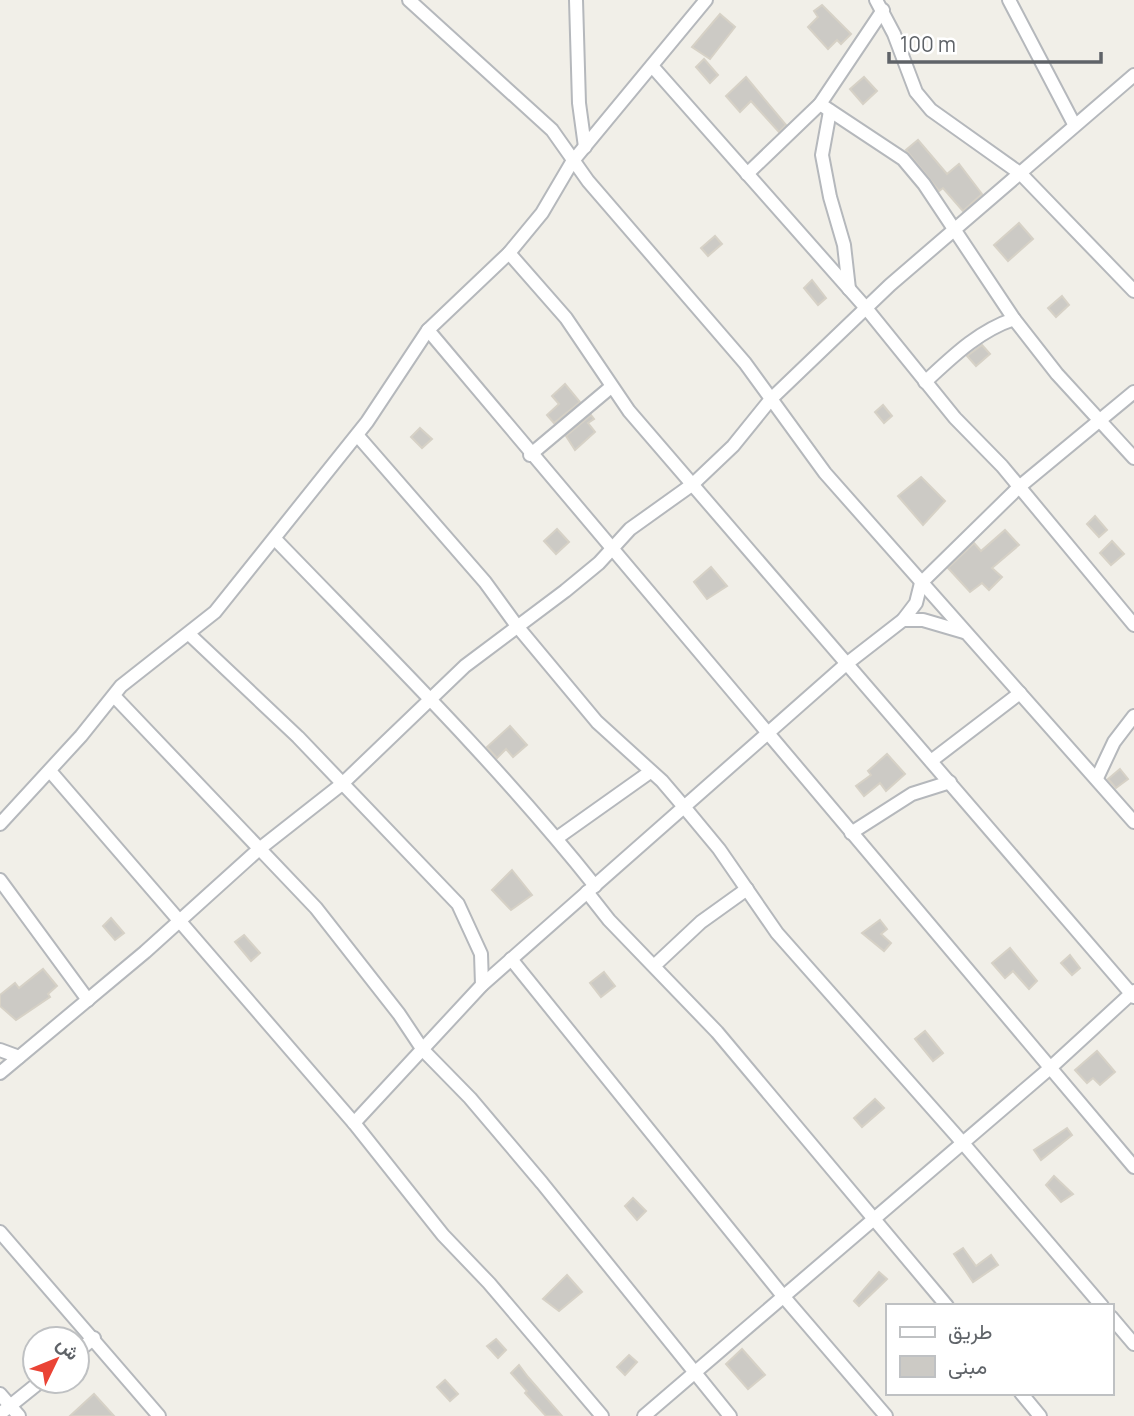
<svg xmlns="http://www.w3.org/2000/svg" width="1134" height="1416" viewBox="0 0 1134 1416" font-family="Manrope,Vazirmatn,sans-serif">
  <style>
    .building { fill: #cccac5; stroke: #d6d1c6; stroke-width: 2 }
    .lines { fill: none; stroke-linecap: round; stroke-linejoin: round }
    .street-casing { stroke: #b5b8bc; stroke-width: 16 }
    .street { stroke: #fff; stroke-width: 12 }
  </style>
  <rect width="100%" height="100%" fill="#f1efe8"/>
  <g class="building">
    <path d="M822 5 851 34 841 44 837 40 828 49 808 27 818 17 814 11Z"/>
    <path d="M720 14 735 27 710 59 692 47Z"/>
    <path d="M704 59 718 75 710 83 696 67Z"/>
    <path d="M746 77 786 125 779 132 751 101 740 112 726 96Z"/>
    <path d="M864 77 877 91 863 104 850 89Z"/>
    <path d="M918 140 947 174 959 164 982 194 963 211 943 188 939 191 906 150Z"/>
    <path d="M1019 223 1033 239 1008 261 994 245Z"/>
    <path d="M715 236 722 244 708 256 701 248Z"/>
    <path d="M812 280 826 298 818 305 804 288Z"/>
    <path d="M1062 296 1069 305 1056 317 1048 308Z"/>
    <path d="M982 345 990 354 976 366 967 356Z"/>
    <path d="M565 384 580 402 554 423 547 415 559 404 552 396Z"/>
    <path d="M883 405 892 416 884 423 875 412Z"/>
    <path d="M591 415 594 419 588 423 595 432 575 450 566 436Z"/>
    <path d="M420 428 432 439 422 448 411 437Z"/>
    <path d="M921 477 945 501 923 525 898 496Z"/>
    <path d="M1095 516 1107 530 1099 537 1087 524Z"/>
    <path d="M557 529 569 542 556 554 544 541Z"/>
    <path d="M1005 530 1019 545 992 568 1002 577 989 590 982 583 970 592 948 568 974 543 981 551Z"/>
    <path d="M1112 541 1124 554 1111 565 1100 553Z"/>
    <path d="M711 567 727 586 707 599 694 582Z"/>
    <path d="M510 726 527 745 513 757 506 749 497 758 487 747Z"/>
    <path d="M887 754 905 774 886 791 880 783 864 796 856 786 871 775 868 771Z"/>
    <path d="M1120 769 1128 779 1116 788 1108 779Z"/>
    <path d="M512 870 532 895 511 910 492 890Z"/>
    <path d="M111 918 124 933 115 940 103 926Z"/>
    <path d="M880 920 887 929 881 934 891 943 884 951 862 933Z"/>
    <path d="M244 935 260 953 251 961 235 942Z"/>
    <path d="M1010 948 1037 981 1029 989 1013 971 1005 978 992 963Z"/>
    <path d="M1070 955 1080 968 1072 975 1061 963Z"/>
    <path d="M43 969 57 986 48 994 50 997 16 1020 0 1006V995L15 983 19 988Z"/>
    <path d="M604 972 615 986 601 997 590 983Z"/>
    <path d="M925 1031 943 1053 933 1061 915 1039Z"/>
    <path d="M1097 1051 1115 1072 1100 1085 1093 1078 1087 1083 1075 1070Z"/>
    <path d="M875 1099 884 1108 862 1127 854 1118Z"/>
    <path d="M1067 1128 1072 1135 1041 1160 1034 1150Z"/>
    <path d="M1054 1176 1073 1194 1061 1202 1046 1185Z"/>
    <path d="M633 1198 646 1211 637 1220 625 1206Z"/>
    <path d="M963 1248 976 1266 991 1255 998 1265 973 1282 954 1254Z"/>
    <path d="M879 1272 887 1279 859 1306 854 1301Z"/>
    <path d="M567 1275 582 1292 559 1311 543 1299Z"/>
    <path d="M496 1339 506 1350 498 1358 487 1346Z"/>
    <path d="M742 1349 765 1375 748 1389 726 1364Z"/>
    <path d="M629 1355 637 1362 625 1375 617 1367Z"/>
    <path d="M519 1365 528 1377 562 1416H546L525 1393 527 1391 511 1373Z"/>
    <path d="M445 1380 458 1394 450 1401 437 1387Z"/>
    <path d="M94 1394 114 1416H70Z"/>
  </g>
  <g class="lines">
    <g class="street-casing">
      <g id="street">
        <path d="M409 0 552 130 588 181 745 363 825 473 1134 822"/>
        <path d="M576 0 579 103 585 147"/>
        <path d="M876 0 894 34 916 92 931 110 1021 174 1134 291"/>
        <path d="M1009 0 1074 124"/>
        <path d="M652 66 866 308 955 418 1002 466 1134 625"/>
        <path d="M820 104 903 159 924 184 1014 319 1057 374 1134 458"/>
        <path d="M830 111 822 155 830 197 844 245 849 289"/>
        <path d="M747 174 820 104 883 10"/>
        <path d="M509 253 566 318 629 411 1134 997"/>
        <path d="M428 330 1134 1167"/>
        <path d="M925 382C952 357 978 331 1014 319"/>
        <path d="M357 435 485 582 517 626 597 722 662 781 685 808 719 849 777 933 962 1142 1102 1306"/>
        <path d="M530 455 611 387"/>
        <path d="M275 539C384 652 497 763 595 886"/>
        <path d="M903 620H923L964 632"/>
        <path d="M189 634 298 737 458 904 481 954 482 985"/>
        <path d="M114 696 316 908 399 1014 423 1050 470 1098 542 1183 730 1416"/>
        <path d="M931 761 1020 693"/>
        <path d="M50 771 354 1123 443 1235 489 1283 602 1416"/>
        <path d="M1097 778 1114 742 1134 716"/>
        <path d="M0 824 81 736 121 686 215 612 367 422 428 330 509 253 542 213 572 162 706 0"/>
        <path d="M851 833 912 794 950 782"/>
        <path d="M557 838 650 772"/>
        <path d="M0 880 88 1000"/>
        <path d="M587 892 609 920 717 1032 947 1306"/>
        <path d="M511 959 783 1296 886 1416"/>
        <path d="M654 966 701 922 747 889"/>
        <path d="M0 1050 19 1057"/>
        <path d="M0 1073 145 952 258 850 342 784 465 666 565 591 599 563 630 529 693 484 733 446 771 399 890 285 1134 75"/>
        <path d="M354 1123 482 985 845 665 903 620 916 603 921 583 1019 487 1134 392"/>
        <path d="M0 1232 159 1416"/>
        <path d="M1111 1317 1134 1344"/>
        <path d="M77 1352 94 1338"/>
        <path d="M1021 1393 1040 1416"/>
        <path d="M0 1394 19 1416"/>
        <path d="M0 1414 41 1381"/>
        <path d="M644 1416 1049 1069 1134 991"/>
      </g>
    </g>
    <use href="#street" class="street"/>
  </g>
  <rect x="886" y="1304" width="228" height="91" fill="#ffffff" stroke="#bfc1c3" stroke-width="2"/>
  <rect x="900" y="1327" width="35" height="10" fill="#ffffff" stroke="#bfc1c3" stroke-width="2"/>
  <text x="948" y="1339" font-size="21" fill="#5f6368">طريق</text>
  <rect x="900" y="1356" width="35" height="21" fill="#cccac5" stroke="#bfc1c3" stroke-width="2"/>
  <text x="948" y="1374" font-size="21" fill="#5f6368">مبنى</text>
  <g transform="translate(56 1360) rotate(47)"><circle r="33" fill="#ffffff" stroke="#bfc1c3" stroke-width="2"/>
  <path d="M0-5L12 26L0 18L-12 26Z" fill="#ea4335"/>
  <text y="-10" font-size="19" font-weight="bold" text-anchor="middle" fill="#5f6368">ش</text>
  </g>
  <path d="M889 52v10h212v-10" fill="none" stroke="#5f6368" stroke-width="3.5"/>
  <text x="900" y="52" font-size="21" fill="#5f6368" stroke="#ffffff" stroke-width="5" paint-order="stroke">100 m</text>
</svg>
